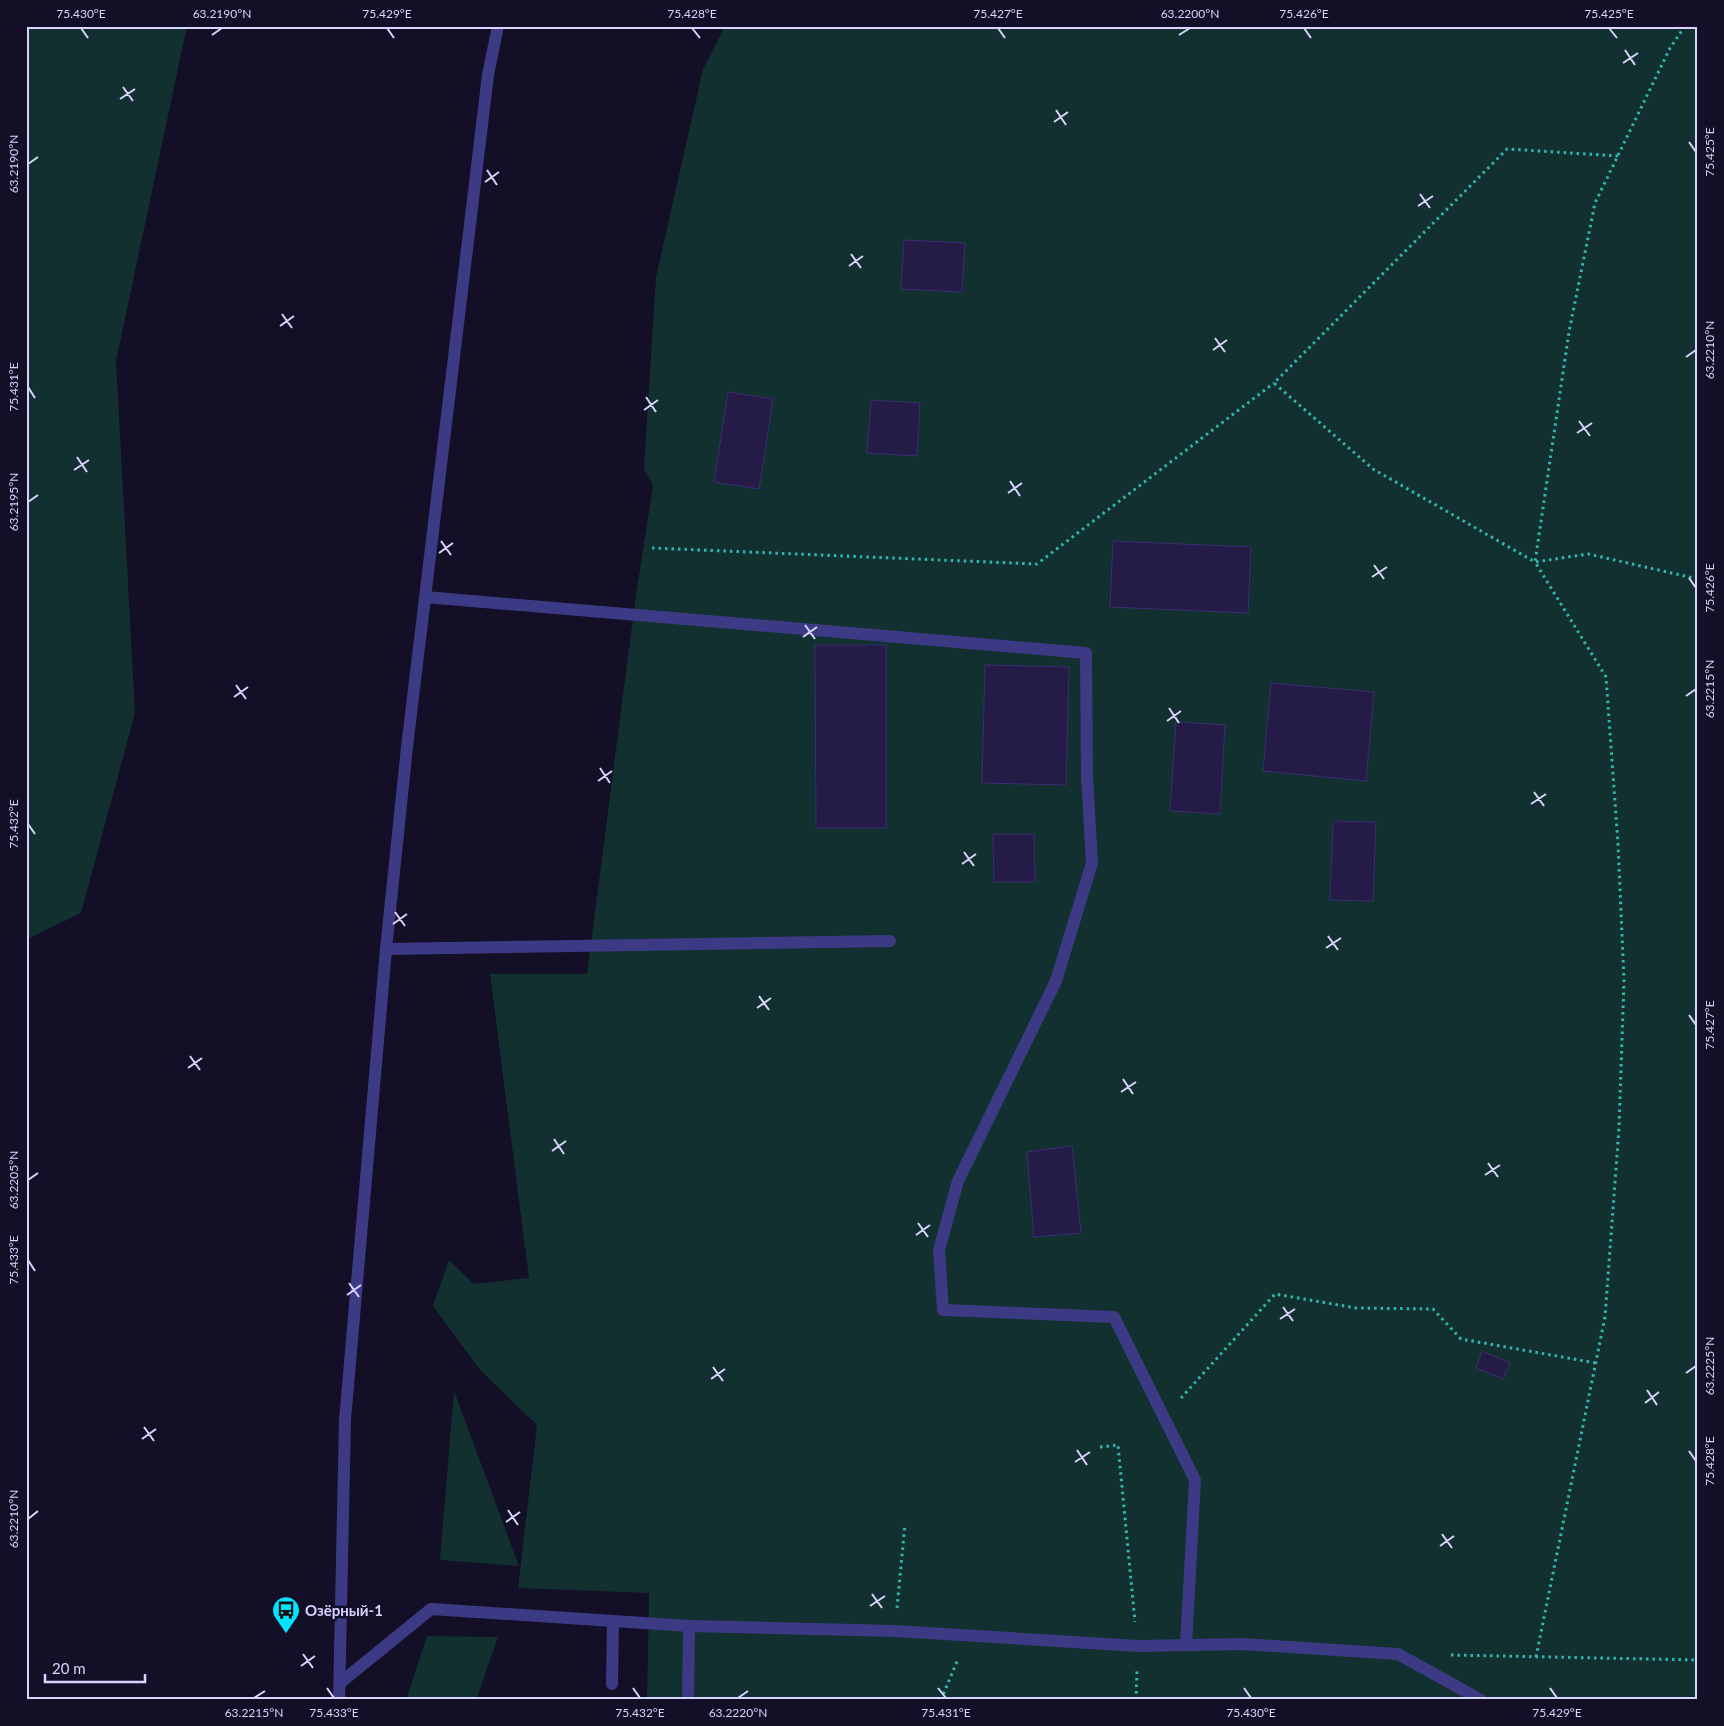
<svg xmlns="http://www.w3.org/2000/svg" width="1724" height="1726" viewBox="0 0 1724 1726" font-family="Lato,sans-serif">
  <style>
    .green { fill: #12302f }
    .building { fill: #241b47; stroke: #3b2d73 }
    .lines { fill: none; stroke-linecap: round; stroke-linejoin: round }
    .path { stroke: #2fb8b0; stroke-width: 3; stroke-dasharray: 2.5 4; stroke-linecap: butt }
    .lane { stroke: #3d3a85; stroke-width: 12 }
    .street { stroke: #3d3a85; stroke-width: 12 }
    .ticks { fill: none; stroke: #d9d4ff; stroke-width: 2 }
    .labels { text-anchor: middle; dominant-baseline: central; stroke-width: 5; stroke-linejoin: round; paint-order: stroke }
    .poi-label { font-size: 15px; font-weight: bold; fill: #d9d4ff; stroke: #130f26; text-anchor: start }
    .neatline { fill: none; stroke: #d9d4ff; stroke-width: 2 }
    .ticks-label { font-size: 12px; text-anchor: middle; fill: #d9d4ff }
  </style>
  <rect width="100%" height="100%" fill="#130f26"/>
  <g class="green">
    <path d="M26 26H187L116 361 135 713 81 913 26 940Z"/>
    <path d="M725 26H1698V1700H647L649 1593 518 1588 537 1425 480 1370 433 1306 449 1260 474 1284 529 1278 490 974H587L636 595 653 486 644 469 656 277 703 69Z"/>
    <path d="M454 1391 519 1566 440 1560Z"/>
    <path d="M427 1636 498 1637 476 1700H406Z"/>
  </g>
  <g class="building">
    <path d="M904 240 965 243 962 292 901 289Z"/>
    <path d="M728 392 773 399 759 489 714 482Z"/>
    <path d="M871 400 920 403 917 456 867 453Z"/>
    <path d="M1113 541 1251 547 1248 613 1110 607Z"/>
    <path d="M815 645H886V828H816Z"/>
    <path d="M985 665 1069 667 1066 785 982 783Z"/>
    <path d="M1271 683 1374 692 1366 781 1263 771Z"/>
    <path d="M1176 722 1225 725 1220 814 1170 811Z"/>
    <path d="M1333 821 1376 822 1373 901 1330 900Z"/>
    <path d="M993 834H1034L1035 882H994Z"/>
    <path d="M1072 1146 1081 1233 1034 1237 1027 1152Z"/>
    <path d="M1482 1351 1510 1363 1503 1379 1476 1368Z"/>
  </g>
  <g class="lines">
    <g class="path">
      <path d="M1618 156 1507 149 1274 383 1373 469 1535 562 1588 554 1698 579"/>
      <path d="M652 548 1037 564 1274 383"/>
      <path d="M1181 1398 1275 1294 1356 1308 1433 1309 1461 1339 1596 1363"/>
      <path d="M1100 1447 1118 1445 1135 1622"/>
      <path d="M897 1608 905 1524"/>
      <path d="M1451 1655 1698 1660"/>
      <path d="M1536 1657 1605 1317 1619 1128 1624 980 1618 844 1606 677 1535 562 1569 332 1595 203 1670 48 1685 26"/>
      <path d="M941 1700 958 1659"/>
      <path d="M1136 1700 1137 1668"/>
    </g>
    <g class="lane">
      <path d="M425 597 1086 653 1087 777 1092 863 1056 981 958 1181 939 1250 943 1310 1114 1317 1195 1480 1186 1645"/>
      <path d="M386 949 890 941"/>
      <path d="M340 1683 431 1609 689 1626 895 1631 1138 1646 1242 1644 1398 1654 1481 1700"/>
      <path d="M612 1684 613 1621"/>
      <path d="M688 1700 689 1626"/>
    </g>
    <path class="street" d="M339 1700 345 1420 386 949 407 747 488 75 498 26"/>
  </g>
  <path class="ticks" d="M81 28 88 38M387 28 394 38M692 28 700 38M998 28 1005 38M1304 28 1311 38M1609 28 1617 38M212 35 222 28M1179 35 1190 28M1625 50 1635 65M1623 63 1638 53M123 87 133 101M120 99 135 89M1056 110 1066 125M1054 122 1068 112M1689 142 1696 152M28 164 38 157M487 170 497 185M485 182 499 172M1420 194 1430 208M1418 206 1433 196M851 254 861 268M849 266 863 256M282 314 292 328M280 326 294 316M1215 338 1225 352M1213 350 1227 340M1686 357 1696 350M28 387 35 398M646 397 656 412M644 410 658 400M1579 421 1590 436M1577 433 1592 423M77 457 87 472M74 470 89 460M1010 481 1020 496M1008 493 1022 483M28 502 38 495M441 541 451 555M439 553 453 543M1374 565 1384 579M1372 577 1387 567M1689 578 1696 588M805 625 815 639M803 637 817 627M236 685 246 699M1686 696 1696 689M234 697 248 687M1169 708 1179 723M1167 721 1181 711M600 768 610 783M598 781 612 771M1534 792 1544 806M1531 804 1546 794M28 824 35 834M964 852 974 866M962 864 976 854M395 912 405 926M393 924 407 914M1328 936 1338 950M1326 948 1341 938M759 996 769 1010M757 1008 771 998M1689 1015 1696 1025M190 1056 200 1070M188 1068 202 1058M1123 1079 1133 1094M1121 1092 1136 1082M554 1139 564 1154M552 1151 566 1141M1488 1163 1498 1177M1485 1175 1500 1165M28 1180 38 1173M918 1223 928 1237M916 1235 930 1225M28 1260 35 1271M349 1283 359 1297M347 1295 361 1285M1283 1307 1293 1321M1280 1319 1295 1309M713 1367 723 1381M1686 1373 1696 1366M711 1379 725 1369M1647 1390 1657 1405M1645 1403 1659 1392M144 1427 154 1441M142 1439 156 1429M1077 1450 1087 1465M1689 1451 1696 1461M1075 1462 1090 1452M508 1510 518 1525M28 1519 38 1511M506 1522 520 1512M1442 1534 1452 1548M1440 1546 1454 1536M872 1594 882 1608M870 1606 885 1596M303 1654 313 1668M301 1666 315 1656M327 1688 334 1698M633 1688 640 1698M938 1688 946 1698M1244 1688 1251 1698M1550 1688 1557 1698M254 1698 265 1691M738 1698 748 1691"/>
  <defs>
    <g id="bus-pin" transform="scale(1.4375)"><path d="M0 17L-7.5 6A9.5 9.5 0 1 1 7.5 6Z" fill="#00e5ff" stroke="#130f26"/><path d="M-5-6H5V4H4V6H2V4H-2V6H-4V4H-5ZM-3.5-4V0h7V-4ZM-3.5 1.2v1.5H-2V1.2ZM2 1.2v1.5H3.5V1.2Z" fill="#111"/></g>
  </defs>
  <g fill-rule="evenodd">
    <use href="#bus-pin" x="286" y="1610"/>
  </g>
  <g class="labels">
    <g class="poi-label">
      <text x="305" y="1610">Озёрный-1</text>
    </g>
  </g>
  <rect width="1724" height="1726" fill="none" stroke="#130f26" stroke-width="55"/>
  <path d="M45 1674v8h100v-8" fill="none" stroke="#d9d4ff" stroke-width="2.5"/>
  <text x="52" y="1674" font-size="15" fill="#d9d4ff" stroke="#130f26" stroke-width="4" paint-order="stroke">20 m</text>
  <rect x="28" y="28" width="1668" height="1670" class="neatline"/>
  <g class="ticks-label">
    <text x="81" y="18">75.430°E</text>
    <text x="222" y="18">63.2190°N</text>
    <text x="387" y="18">75.429°E</text>
    <text x="692" y="18">75.428°E</text>
    <text x="998" y="18">75.427°E</text>
    <text x="1190" y="18">63.2200°N</text>
    <text x="1304" y="18">75.426°E</text>
    <text x="1609" y="18">75.425°E</text>
    <text transform="translate(1710 152) rotate(-90)" y="4">75.425°E</text>
    <text transform="translate(14 164) rotate(-90)" y="4">63.2190°N</text>
    <text transform="translate(1710 350) rotate(-90)" y="4">63.2210°N</text>
    <text transform="translate(14 387) rotate(-90)" y="4">75.431°E</text>
    <text transform="translate(14 502) rotate(-90)" y="4">63.2195°N</text>
    <text transform="translate(1710 588) rotate(-90)" y="4">75.426°E</text>
    <text transform="translate(1710 689) rotate(-90)" y="4">63.2215°N</text>
    <text transform="translate(14 824) rotate(-90)" y="4">75.432°E</text>
    <text transform="translate(1710 1025) rotate(-90)" y="4">75.427°E</text>
    <text transform="translate(14 1180) rotate(-90)" y="4">63.2205°N</text>
    <text transform="translate(14 1260) rotate(-90)" y="4">75.433°E</text>
    <text transform="translate(1710 1366) rotate(-90)" y="4">63.2225°N</text>
    <text transform="translate(1710 1461) rotate(-90)" y="4">75.428°E</text>
    <text transform="translate(14 1519) rotate(-90)" y="4">63.2210°N</text>
    <text x="254" y="1717">63.2215°N</text>
    <text x="334" y="1717">75.433°E</text>
    <text x="640" y="1717">75.432°E</text>
    <text x="738" y="1717">63.2220°N</text>
    <text x="946" y="1717">75.431°E</text>
    <text x="1251" y="1717">75.430°E</text>
    <text x="1557" y="1717">75.429°E</text>
  </g>
</svg>
